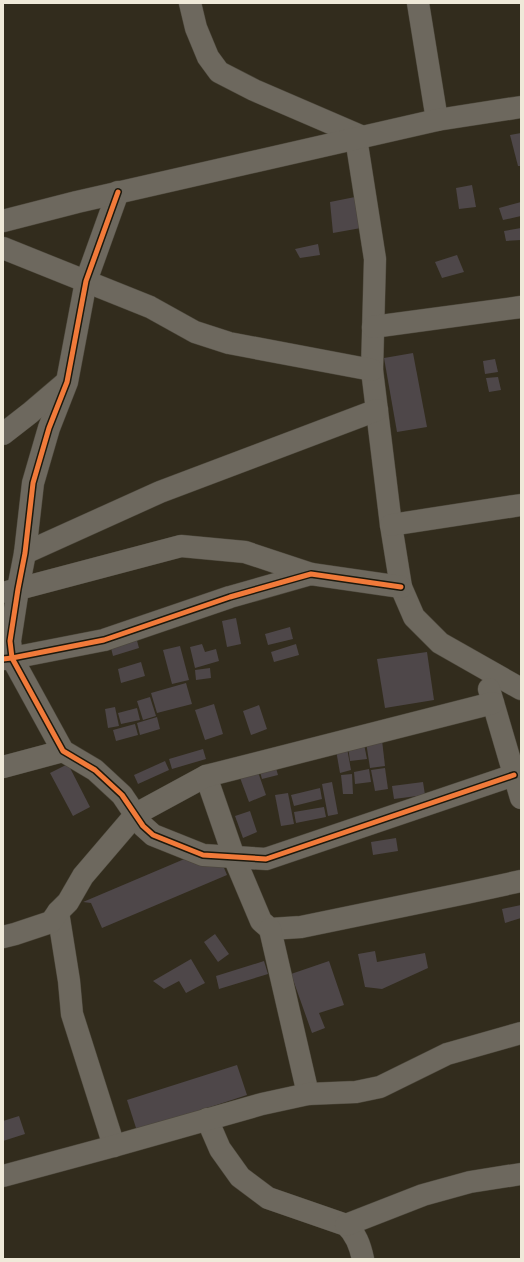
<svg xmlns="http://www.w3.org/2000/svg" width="524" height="1262" viewBox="0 0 524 1262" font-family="'Noto Sans',sans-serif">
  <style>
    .building { fill: #4e4749 }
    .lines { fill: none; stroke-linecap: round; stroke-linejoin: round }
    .minor-casing { stroke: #4c473b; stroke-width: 23 }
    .minor { stroke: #6d685e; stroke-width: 22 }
    .cycleway-casing { stroke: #1d190d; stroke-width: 8 }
    .cycleway { stroke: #f17a3a; stroke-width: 5 }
  </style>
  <rect width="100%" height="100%" fill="#322c1d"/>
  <g class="building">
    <path d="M521 133V166H518L510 135Z"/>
    <path d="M472 185 476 207 459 209 456 188Z"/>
    <path d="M355 197 361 228 333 233 330 202Z"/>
    <path d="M521 202V216L503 220 499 208Z"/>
    <path d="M521 228V240L506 241 504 231Z"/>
    <path d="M318 244 320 255 300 258 295 249Z"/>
    <path d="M457 255 464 272 442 278 435 262Z"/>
    <path d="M413 353 427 427 397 432 384 358Z"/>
    <path d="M495 359 498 372 485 374 483 361Z"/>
    <path d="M498 377 501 390 489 392 486 378Z"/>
    <path d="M236 618 241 644 227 647 222 621Z"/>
    <path d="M290 627 293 639 268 645 265 634Z"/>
    <path d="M136 637 139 648 113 656 110 644Z"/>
    <path d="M202 644 205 652 216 649 219 661 195 668 190 647Z"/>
    <path d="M296 644 299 655 274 662 271 652Z"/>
    <path d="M180 646 189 680 172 684 163 650Z"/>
    <path d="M427 652 434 700 385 708 377 659Z"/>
    <path d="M141 662 145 676 121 683 118 669Z"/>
    <path d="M210 668 211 678 196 680 195 670Z"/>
    <path d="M186 683 192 704 157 713 151 693Z"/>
    <path d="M150 697 156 716 143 720 137 701Z"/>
    <path d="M214 704 223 734 205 740 195 710Z"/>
    <path d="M259 705 267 729 251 735 243 711Z"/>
    <path d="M115 707 119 726 108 728 105 709Z"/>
    <path d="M137 708 140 720 121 724 118 713Z"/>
    <path d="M157 717 160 729 140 735 137 723Z"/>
    <path d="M135 724 138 735 116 741 113 730Z"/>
    <path d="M382 740 385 766 370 768 366 742Z"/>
    <path d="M364 744 367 759 350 761 348 747Z"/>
    <path d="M347 748 351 770 340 773 336 750Z"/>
    <path d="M203 749 206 759 172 769 169 759Z"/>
    <path d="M165 761 169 770 138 784 134 775Z"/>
    <path d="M274 761 278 775 262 779 258 765Z"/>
    <path d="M68 764 90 807 73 816 50 773Z"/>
    <path d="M385 768 388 789 375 791 371 770Z"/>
    <path d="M257 769 266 795 249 802 239 775Z"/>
    <path d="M369 769 371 782 355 784 354 772Z"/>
    <path d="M352 774 353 794H343L341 775Z"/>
    <path d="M332 782 338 814 328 816 322 784Z"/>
    <path d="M423 782 425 795 394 799 392 786Z"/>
    <path d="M320 788 322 799 294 806 291 795Z"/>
    <path d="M288 793 294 824 281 826 275 795Z"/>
    <path d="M324 807 326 817 296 823 294 812Z"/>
    <path d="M250 811 257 832 243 838 235 816Z"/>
    <path d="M396 838 398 851 373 855 371 842Z"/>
    <path d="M215 846 227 875 102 928 91 903 83 902Z"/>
    <path d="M521 905V918L505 923 502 909Z"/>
    <path d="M215 934 229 954 218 962 204 942Z"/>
    <path d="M375 951 377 962 425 953 428 968 382 989 365 987 358 954Z"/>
    <path d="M191 959 205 983 186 993 179 981 164 989 153 981Z"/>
    <path d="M264 961 268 974 219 989 216 976Z"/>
    <path d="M329 961 344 1005 319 1013 325 1028 312 1033 291 974Z"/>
    <path d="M237 1065 247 1095 137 1131 127 1100Z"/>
    <path d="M19 1116 25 1134 3 1141V1121Z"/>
  </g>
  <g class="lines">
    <g class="minor-casing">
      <g id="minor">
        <path d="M190 3 196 28 208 57 219 72 254 90 363 137"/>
        <path d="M418 3 437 120"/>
        <path d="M356 138 375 259 372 370 391 525 401 587 414 617 440 643 521 689"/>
        <path d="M118 192 86 281 67 382 49 428 33 483 25 553 18 589 10 641 12 658 104 640 230 597 311 574 401 587"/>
        <path d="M3 221 77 202 437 120 521 107"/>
        <path d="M3 248 150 307 195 332 229 343 372 370"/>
        <path d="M373 327 521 307"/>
        <path d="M3 434 30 413 64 384"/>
        <path d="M391 525 521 505"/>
        <path d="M25 553 160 492 377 410"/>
        <path d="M7 592 181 546 245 552 311 574"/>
        <path d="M3 659 12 658 63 751 95 770 122 795 143 826 153 835 203 855 266 859 514 775"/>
        <path d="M489 689 521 798"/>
        <path d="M3 767 63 751"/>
        <path d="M206 776 234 857 261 921 270 929 301 927 466 893 521 881"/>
        <path d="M58 912 69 981 72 1014 114 1146"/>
        <path d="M270 929 308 1094"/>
        <path d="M3 937 15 934 51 922 58 912 68 902 83 876 136 814 206 776 493 703"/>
        <path d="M207 1119 220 1149 240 1177 268 1198 346 1225C356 1234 360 1245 363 1259"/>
        <path d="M3 1176 114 1146 262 1104 308 1094 356 1092 380 1087 447 1054 521 1033"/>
        <path d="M346 1225 423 1195 470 1182 521 1174"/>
      </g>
    </g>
    <use href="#minor" class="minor"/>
    <g class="cycleway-casing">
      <g id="cycleway">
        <path d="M118 192 86 281 67 382 49 428 33 483 25 553 18 589 10 641 12 658 104 640 230 597 311 574 401 587"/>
        <path d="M3 659 12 658 63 751 95 770 122 795 143 826 153 835 203 855 266 859 514 775"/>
      </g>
    </g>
    <use href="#cycleway" class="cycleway"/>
  </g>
  <rect width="524" height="1262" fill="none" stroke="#efe9d9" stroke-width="8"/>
</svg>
